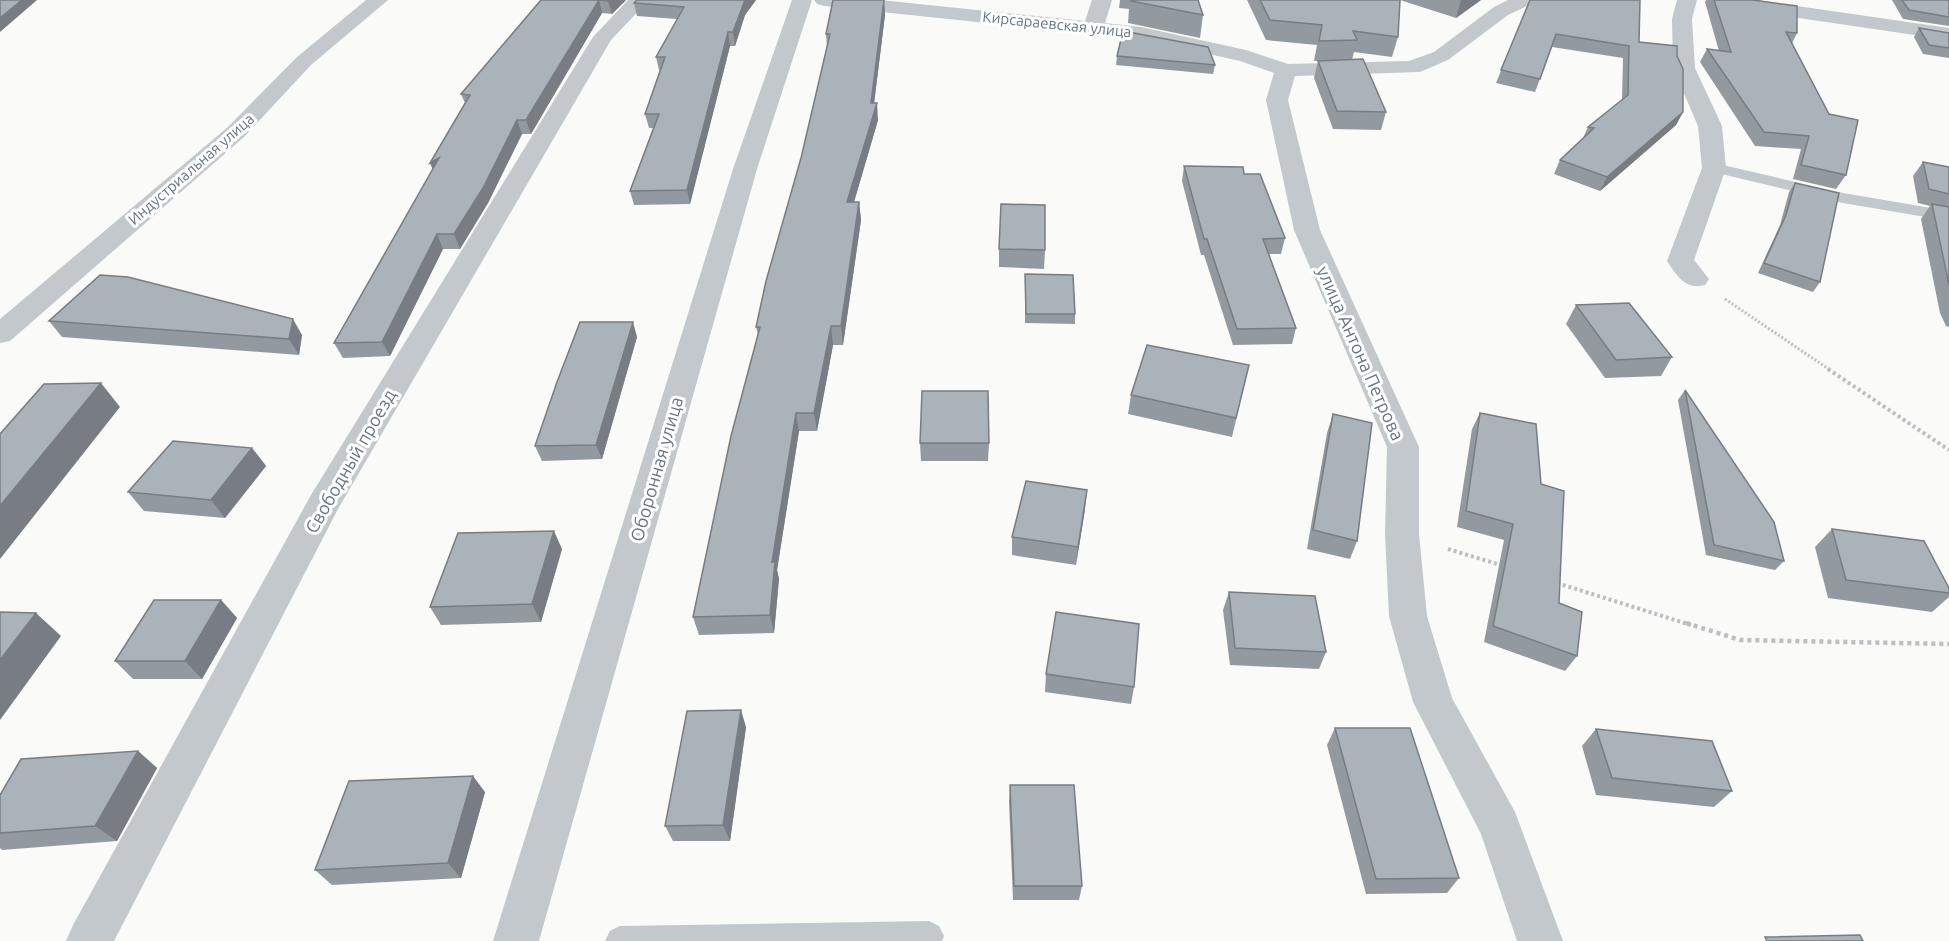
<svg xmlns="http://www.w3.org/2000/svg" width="1949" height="941" viewBox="0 0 1949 941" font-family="Ubuntu,sans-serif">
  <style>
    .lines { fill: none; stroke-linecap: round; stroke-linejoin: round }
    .path-far2 { stroke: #bbbfc2; stroke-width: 3; stroke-dasharray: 2 2; stroke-linecap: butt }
    .path-far1 { stroke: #bbbfc2; stroke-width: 4; stroke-dasharray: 3 3; stroke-linecap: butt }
    .path { stroke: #bbbfc2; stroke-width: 4.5; stroke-dasharray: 4 4; stroke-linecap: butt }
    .service { fill: #c3c8cc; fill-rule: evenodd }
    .minor { fill: #c3c8cc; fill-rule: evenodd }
    .wall { fill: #929a9f }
    .shaded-wall { fill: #777d82 }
    .building { fill: #aab3b9; stroke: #777d82; stroke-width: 1.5 }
    .labels { text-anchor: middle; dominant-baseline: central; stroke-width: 6; stroke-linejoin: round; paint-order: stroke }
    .far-street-label { font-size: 15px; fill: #657683; stroke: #fff }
    .street-label { font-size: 18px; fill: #657683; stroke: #fff }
  </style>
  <rect width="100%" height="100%" fill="#fafaf8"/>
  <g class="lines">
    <path class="path-far2" d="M1725 299 1830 370"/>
    <g class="path-far1">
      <path d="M1828 369 1949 450"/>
      <path d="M1448 549 1504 566"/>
      <path d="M1557 583 1691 625"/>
    </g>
    <path class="path" d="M1686 623 1740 640 1949 644"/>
    <g class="service">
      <path d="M1714 163 1843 193 1949 211V221L1843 203 1709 171 1706 168Z"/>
      <path d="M929 921 939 926 944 936 942 941H605L610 931 620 926Z"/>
    </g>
    <g class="minor">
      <path d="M366 0H388L311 65 244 137 10 341 0 343V319L228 127 297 57Z"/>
      <path d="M628 0H649L611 40 338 509 114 941H66L73 925 311 495 593 37Z"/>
      <path d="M792 0H812L757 169 539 941H493L733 169Z"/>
      <path d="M814 0H880L1085 21 1092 0H1112L1105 23 1141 27 1246 50 1288 64 1409 61 1434 52 1494 7 1508 0H1534L1531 4 1508 15 1448 60 1420 72 1295 76 1288 100 1320 230 1419 447V534L1427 616 1452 698 1515 812 1563 941H1517L1481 834 1413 702 1389 616 1385 534 1387 447 1294 230 1266 100 1274 73 1240 61 1141 39 824 6 817 4Z"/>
      <path d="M1677 0H1697L1692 19 1695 68 1722 126 1726 168 1694 260 1709 279 1705 285C1685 290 1677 276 1667 261L1702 168 1698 126 1673 68 1672 19Z"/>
      <path d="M1706 0H1756L1949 28V40L1716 6 1709 4Z"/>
    </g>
  </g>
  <g class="wall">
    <path d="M541 0H626L612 14 602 13 531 134H522L488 203 460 249H443L390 356 343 358 334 343 433 169 465 103 461 94Z"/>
    <path d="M637 0H756L745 15 735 46H730L690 204 634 205 630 191 653 128H649L645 114 660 70H659L656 57 677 19 637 16 634 3Z"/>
    <path d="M884 0 885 15 874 103 878 120 854 202H859L861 220 843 345H833L817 431H799L777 570 779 579 774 633 699 635 693 617 758 334 756 327 801 158 827 47 826 34Z"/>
    <path d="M1120 0H1198L1203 15 1200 38 1128 23 1129 9 1119 8Z"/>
    <path d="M1247 0H1481L1456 18 1400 0 1398 37 1392 57 1354 52 1352 60 1386 112 1381 130 1333 129 1314 78 1318 61H1314L1317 45 1266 40Z"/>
    <path d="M1530 0 1677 56 1683 112 1676 125 1600 191 1554 174 1560 160 1583 138 1588 127 1622 100 1623 58 1552 47 1535 92 1496 83Z"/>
    <path d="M1706 0H1753L1797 33 1792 43 1846 175 1836 189 1793 179 1801 149 1755 146 1700 62 1707 49 1719 51 1705 2Z"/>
    <path d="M1892 0H1949V26L1903 19Z"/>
    <path d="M1919 28 1949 33V58L1923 54 1914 37Z"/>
    <path d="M1117 56 1215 65 1213 74 1116 65Z"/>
    <path d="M1923 162 1949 167V327L1946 326 1940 313 1921 219 1930 206 1918 203 1913 176Z"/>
    <path d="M1184 166 1244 174 1285 238 1281 254H1269L1296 328 1292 344 1233 345 1204 255H1201L1182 181Z"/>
    <path d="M1795 183 1820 282 1813 292 1758 273 1780 225 1789 192Z"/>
    <path d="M999 249 1045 250 1044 269 999 267Z"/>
    <path d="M1025 274 1075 314V324L1025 323Z"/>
    <path d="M1576 305 1672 357 1661 376 1605 378 1566 324Z"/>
    <path d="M49 321 302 335 299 355 62 337Z"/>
    <path d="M637 337 602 459 542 461 535 446Z"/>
    <path d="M1249 365 1232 437 1128 414 1131 395Z"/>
    <path d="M1685 390 1784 561 1775 570 1706 555 1678 400Z"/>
    <path d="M1480 413 1541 484 1559 603 1577 656 1565 671 1484 642 1504 540 1457 527 1472 429Z"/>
    <path d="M1333 414 1357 541 1350 559 1307 549 1327 433Z"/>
    <path d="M920 443H989L988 461H921Z"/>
    <path d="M252 448 266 466 225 518 144 511 128 492Z"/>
    <path d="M1085 509 1076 565 1012 555V537Z"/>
    <path d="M1832 529 1949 588V597L1932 612 1828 598 1815 547Z"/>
    <path d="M562 549 541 622 441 625 430 607Z"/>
    <path d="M1229 592 1326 652 1319 669 1230 665 1223 610Z"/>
    <path d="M221 600 237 618 202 679H133L115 661Z"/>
    <path d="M1046 674 1134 687 1131 704 1045 692Z"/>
    <path d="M746 727 730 841H673L665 826Z"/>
    <path d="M1335 728 1459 878 1447 893 1366 894 1327 745Z"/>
    <path d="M1596 729 1732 791 1714 807 1596 795 1582 746Z"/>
    <path d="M138 751 157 768 117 841 2 850 0 848V795Z"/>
    <path d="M1010 785 1082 886 1079 900H1013L1009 802Z"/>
    <path d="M485 792 461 878 332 885 315 870Z"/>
  </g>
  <g class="shaded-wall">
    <path d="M22 0H37L0 32V18Z"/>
    <path d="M599 0 602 13 531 134 526 120Z"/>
    <path d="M609 0H626L612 14 608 1Z"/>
    <path d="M745 0H756L745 15 735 46 733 32Z"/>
    <path d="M884 0 885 15 872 120 871 103Z"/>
    <path d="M1461 0H1481L1456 18Z"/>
    <path d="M728 32 730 46 690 204 687 190Z"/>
    <path d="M877 103 878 120 849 219 847 202Z"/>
    <path d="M1683 112 1676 125 1600 191 1607 177Z"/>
    <path d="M517 120 522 134 488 203 460 249 454 234Z"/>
    <path d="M439 158 436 177 430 163Z"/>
    <path d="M859 202 861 220 843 345 841 326Z"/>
    <path d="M437 234 443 249 390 356 382 342Z"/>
    <path d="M293 319 302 335 299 355 289 339Z"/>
    <path d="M633 322 637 337 602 459 596 445Z"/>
    <path d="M831 326 833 345 817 431 814 413Z"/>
    <path d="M101 383 120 407 0 559V506Z"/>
    <path d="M796 413 799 431 777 570 779 579 774 633 770 615 772 562Z"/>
    <path d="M252 448 266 466 225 518 211 500Z"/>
    <path d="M1087 490 1085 509 1076 565 1078 547Z"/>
    <path d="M554 531 562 549 541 622 532 604Z"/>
    <path d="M221 600 237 618 202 679 185 661Z"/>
    <path d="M36 613 61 636 0 720V660Z"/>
    <path d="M741 710 746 727 730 841 723 825Z"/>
    <path d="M138 751 157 768 117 841 95 826Z"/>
    <path d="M473 776 485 792 461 878 448 863Z"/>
  </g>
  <g class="building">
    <path d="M0 0H22L0 18Z"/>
    <path d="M541 0H609L608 1 599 0 526 120H517L483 188 454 234H437L382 342 334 343 439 158 430 163 470 95 461 94Z"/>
    <path d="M637 0H745L733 32H728L687 190 630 191 659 114H645L665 57H656L684 7 634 3Z"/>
    <path d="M833 0H884L871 103H877L847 202H859L841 326H831L814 413H796L772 562H775L770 615 693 617 731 436 760 327H756L766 281 801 158 830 34H826Z"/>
    <path d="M1132 0H1198L1203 15 1131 1Z"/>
    <path d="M1260 0H1400L1398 37 1353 31 1357 40 1319 41 1322 25 1270 20Z"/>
    <path d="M1530 0H1640L1639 42 1677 46V56L1683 69V112L1607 177 1560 160 1594 128 1588 127 1628 95 1629 46 1556 34 1540 79 1501 70Z"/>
    <path d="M1714 0H1753L1797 6V33L1786 32 1829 114 1858 120 1846 175 1801 165 1809 136 1764 132 1707 49 1731 52Z"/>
    <path d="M1902 0H1949V17L1909 10Z"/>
    <path d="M1919 28 1949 33V48L1929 45Z"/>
    <path d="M1123 31 1208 47 1215 65 1117 56Z"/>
    <path d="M1363 59 1386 112 1337 111 1318 61Z"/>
    <path d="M1923 162 1949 167V194L1929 189Z"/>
    <path d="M1184 166 1243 167 1244 174H1260L1285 238 1263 239 1296 328 1237 329 1207 239H1204Z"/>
    <path d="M1795 183 1839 193 1820 282 1764 263 1786 215Z"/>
    <path d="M1001 204 1045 205V250L999 249Z"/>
    <path d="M1932 204 1949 207V285Z"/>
    <path d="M1025 274 1073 275 1075 314H1026Z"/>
    <path d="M100 275 128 277 293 319 289 339 49 321Z"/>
    <path d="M1629 303 1672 357 1616 360 1576 305Z"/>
    <path d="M580 322H633L596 445 535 446 557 382Z"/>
    <path d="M1147 345 1249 365 1236 418 1131 395Z"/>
    <path d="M101 383 0 506V434L44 384Z"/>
    <path d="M1685 390 1774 522 1784 561 1714 545Z"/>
    <path d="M922 391H988L989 443H920Z"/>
    <path d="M1480 413 1536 424 1541 484 1564 491 1559 603 1582 612 1577 656 1493 626 1513 524 1466 511Z"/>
    <path d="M1333 414 1372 423 1357 541 1313 530Z"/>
    <path d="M173 441 252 448 211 500 128 492Z"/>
    <path d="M1026 481 1087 490 1078 547 1012 537Z"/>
    <path d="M1832 529 1924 541 1949 588V593L1846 580Z"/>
    <path d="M554 531 532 604 430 607 458 533Z"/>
    <path d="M1229 592 1315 596 1326 652 1235 648Z"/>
    <path d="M154 600H221L185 661H115Z"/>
    <path d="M0 612 36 613 0 660Z"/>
    <path d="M1056 612 1139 624 1134 687 1046 674Z"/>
    <path d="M741 710 723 825 665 826 687 711Z"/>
    <path d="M1335 728H1410L1459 878 1376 879Z"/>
    <path d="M1596 729 1712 741 1732 791 1612 778Z"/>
    <path d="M138 751 95 826 0 833V795L21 759Z"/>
    <path d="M473 776 448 863 315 870 349 781Z"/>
    <path d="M1010 785H1074L1082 886H1014Z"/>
    <path d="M1860 935 1863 941H1767L1765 937Z"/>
  </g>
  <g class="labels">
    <g class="far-street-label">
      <text transform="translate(1057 24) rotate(6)">Кирсараевская улица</text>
      <text transform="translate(191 169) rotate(-41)">Индустриальная улица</text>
    </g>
    <g class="street-label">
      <text transform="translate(1361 353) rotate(66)">улица Антона Петрова</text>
      <text transform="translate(350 461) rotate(-60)">Свободный проезд</text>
      <text transform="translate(656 469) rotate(-74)">Оборонная улица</text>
    </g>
  </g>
</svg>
